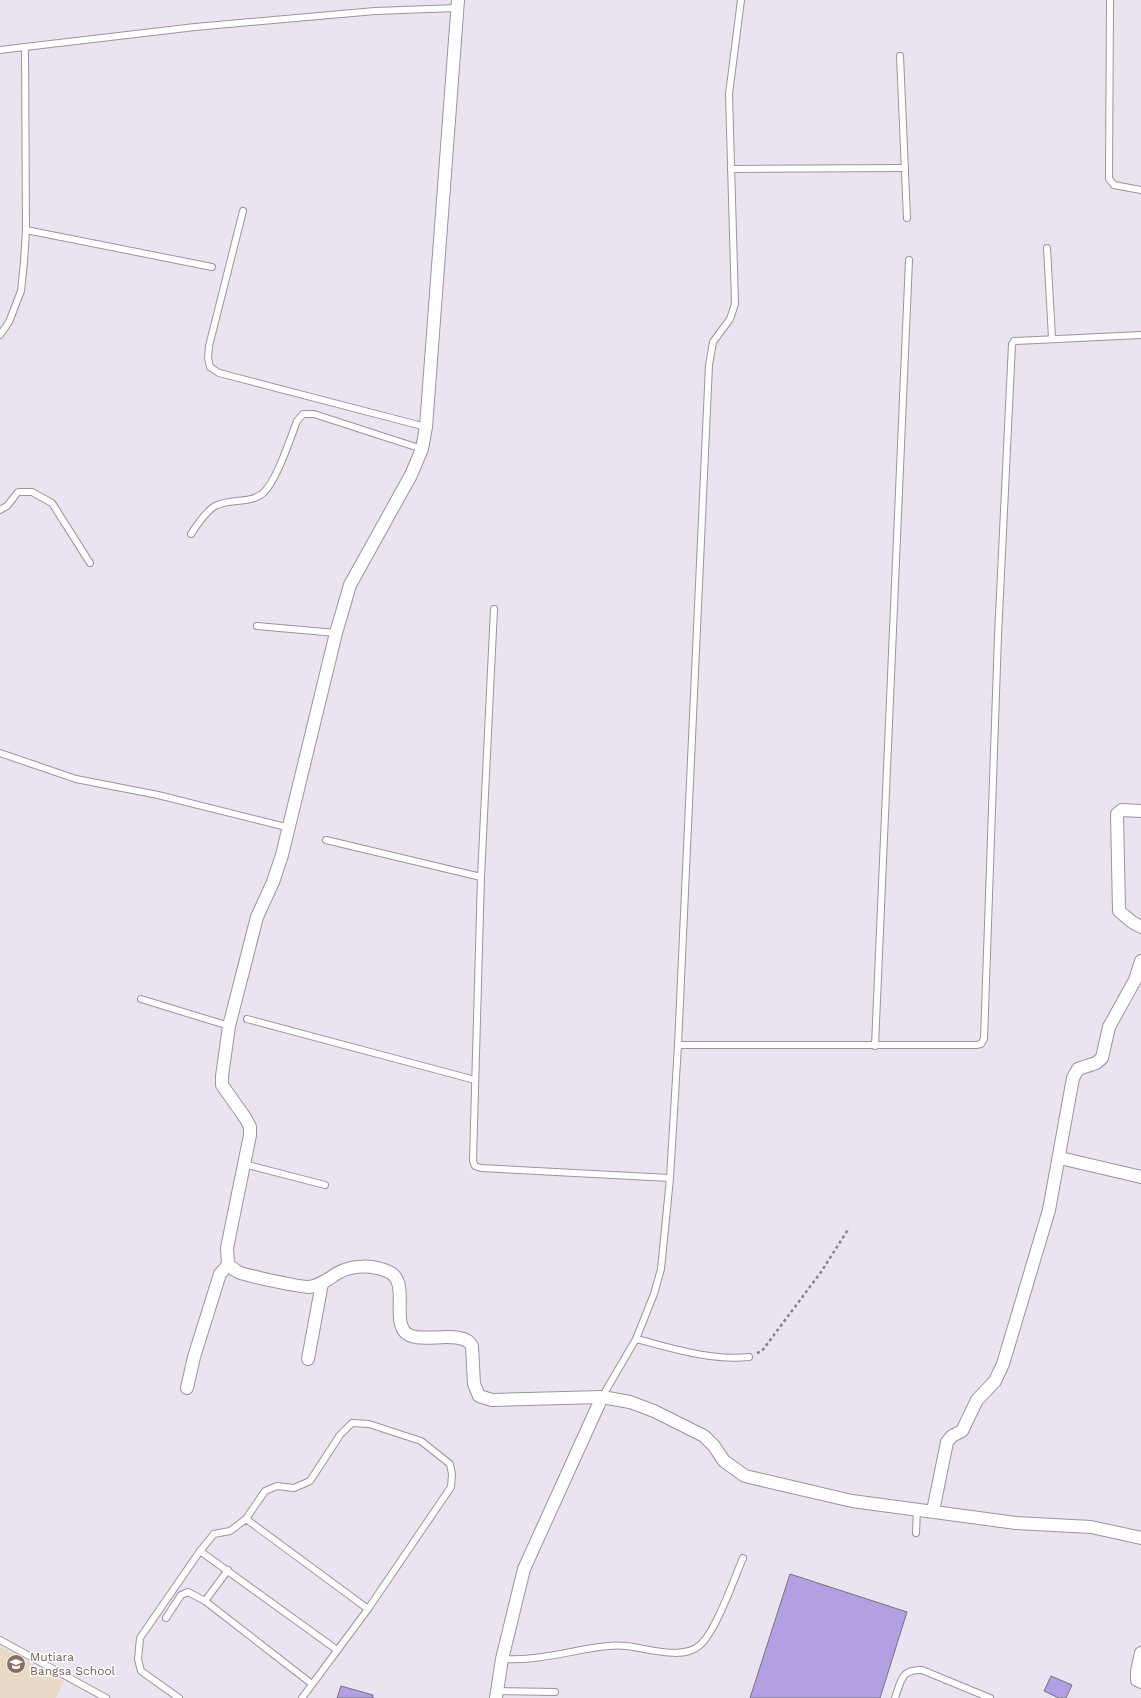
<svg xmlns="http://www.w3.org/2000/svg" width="1141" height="1698" viewBox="0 0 1141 1698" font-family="'Work Sans',sans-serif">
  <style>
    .education { fill: #e9dac7 }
    .building { fill: #b2a0e3; stroke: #75727f }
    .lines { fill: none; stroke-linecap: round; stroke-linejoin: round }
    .lane-casing { stroke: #9b94a0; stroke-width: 8 }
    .street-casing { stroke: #9b94a0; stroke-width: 14 }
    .path { stroke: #88838c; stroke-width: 2.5; stroke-dasharray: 3 3; stroke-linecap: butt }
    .lane { stroke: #fff; stroke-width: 6 }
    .street { stroke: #fff; stroke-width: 12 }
    .labels { text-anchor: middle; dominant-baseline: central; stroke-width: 3; stroke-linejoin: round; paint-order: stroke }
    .education-label { font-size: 12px; fill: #785e54; stroke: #fff; text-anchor: start }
  </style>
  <rect width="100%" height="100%" fill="#ebe3f0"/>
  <path class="education" d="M0 1646 64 1681 56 1698H0Z"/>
  <g class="building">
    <path d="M790 1574 907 1612 880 1698H750Z"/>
    <path d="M1051 1676 1072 1685 1066 1698H1059L1044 1691Z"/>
    <path d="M341 1686 373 1695V1698H337Z"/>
  </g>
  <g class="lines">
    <g class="lane-casing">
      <g id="lane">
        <path d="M1110 0 1109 179 1114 185 1141 190"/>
        <path d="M0 50 25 47"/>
        <path d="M900 56 907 218"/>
        <path d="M731 169 905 168"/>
        <path d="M243 211 209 346 208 358 210 367 219 373 426 427"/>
        <path d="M26 230 212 267"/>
        <path d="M1047 248 1052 338"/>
        <path d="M0 335 9 322 21 291 24 262 26 230 25 47 195 27 375 11 457 8"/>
        <path d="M0 510 7 506 18 492H32L52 503 90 563"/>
        <path d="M191 534C197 525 205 512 215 506 229 498 249 504 262 494 276 483 290 439 297 421L303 414H314L422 449"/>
        <path d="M494 609 481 877 473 1161 475 1166 481 1168 670 1178"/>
        <path d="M257 626 336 633"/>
        <path d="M0 753 76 779 158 795 290 828"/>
        <path d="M326 840 481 877"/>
        <path d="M141 999 229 1026"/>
        <path d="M247 1019 475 1080"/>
        <path d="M678 1045H976L981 1044 984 1039 998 636 1012 344 1014 341 1141 335"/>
        <path d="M875 1046 909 260"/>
        <path d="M244 1164 325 1185"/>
        <path d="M636 1339C672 1348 711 1361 749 1357"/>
        <path d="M602 1397 636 1339 654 1294 661 1269 670 1178 678 1045 709 365 713 342 730 319 735 304 729 94 741 0"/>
        <path d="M246 1519 265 1491 277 1486 294 1488 310 1481 340 1435 352 1423 369 1424 421 1441 450 1464 452 1474 451 1487 368 1609 302 1698"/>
        <path d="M916 1533 917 1509"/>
        <path d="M200 1551 337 1650"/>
        <path d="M205 1601 228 1570"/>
        <path d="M166 1618 181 1595 188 1592 205 1601 312 1684"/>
        <path d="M0 1640 106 1698"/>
        <path d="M502 1659C531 1661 558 1654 587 1649 599 1647 613 1644 626 1646 647 1648 683 1661 700 1645 716 1631 734 1579 743 1558"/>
        <path d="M497 1691 555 1692"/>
        <path d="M179 1698 141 1671 138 1659 140 1638 200 1551 214 1534 230 1531 246 1519 368 1609"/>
        <path d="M895 1698C901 1681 901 1669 922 1670L990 1698"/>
      </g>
    </g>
    <g class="street-casing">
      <g id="street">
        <path d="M458 0 426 427 422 449 411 475 350 585 336 633 282 855 273 882 257 917 229 1026 222 1076V1085L246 1119 250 1127V1135L227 1248 228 1265C231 1267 235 1270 238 1272 248 1276 300 1287 309 1287 320 1286 328 1279 336 1274 352 1264 373 1265 389 1272 411 1282 389 1325 409 1335 424 1343 464 1329 472 1346L474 1384 479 1396 492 1400 602 1397 630 1402 654 1411 704 1436 714 1446 724 1461 745 1476 852 1501 1016 1523 1091 1527 1141 1538"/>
        <path d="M1141 811 1122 810 1117 814 1119 911 1132 922 1141 927"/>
        <path d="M1060 1158 1141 1177"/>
        <path d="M308 1359 322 1283"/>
        <path d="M187 1388 194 1357 220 1274 228 1265"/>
        <path d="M933 1511 947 1442 952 1436 962 1431 977 1400 995 1381 1003 1364 1049 1210 1073 1078 1078 1069 1096 1063 1102 1058 1109 1027 1135 980 1141 961"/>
        <path d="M1141 1653 1137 1671V1680L1141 1682"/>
        <path d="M496 1698 502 1659 524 1569 602 1397"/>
      </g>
    </g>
    <path class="path" d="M757 1353 762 1351 821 1272 849 1228"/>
    <use href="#lane" class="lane"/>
    <use href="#street" class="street"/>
  </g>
  <defs>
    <g id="school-disc" transform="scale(1)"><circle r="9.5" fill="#8d6e63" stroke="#fff"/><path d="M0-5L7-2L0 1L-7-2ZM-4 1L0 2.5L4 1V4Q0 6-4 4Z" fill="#fff"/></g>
  </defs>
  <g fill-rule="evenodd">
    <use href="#school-disc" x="16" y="1664"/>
  </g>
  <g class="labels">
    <g class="education-label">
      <text x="30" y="1657">Mutiara<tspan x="30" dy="14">Bangsa School</tspan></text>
    </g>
  </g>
</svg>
